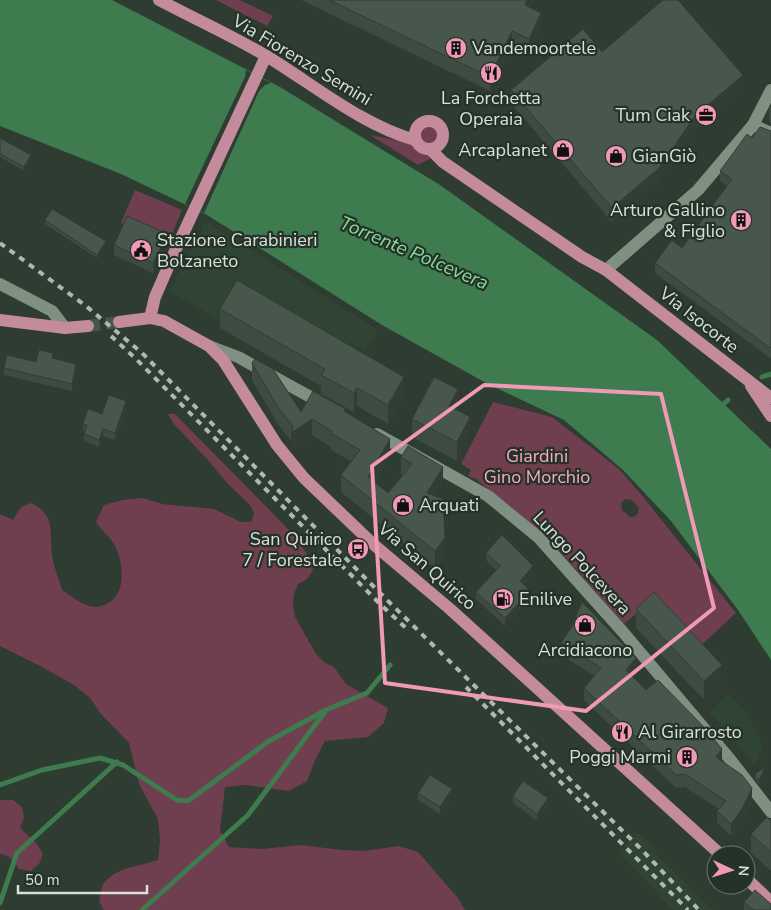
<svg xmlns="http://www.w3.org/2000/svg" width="771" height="910" viewBox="0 0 771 910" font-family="'Nunito Sans',sans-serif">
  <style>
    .built { fill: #304434 }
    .green { fill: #6f3e4f; fill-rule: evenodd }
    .water { fill: #3e7b4f }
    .pier { fill: #2e3c31 }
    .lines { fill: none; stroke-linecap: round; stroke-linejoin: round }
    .stream { stroke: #3e7b4f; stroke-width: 5 }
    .major-tunnel { stroke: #48554a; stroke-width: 12; stroke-dasharray: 12 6; stroke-linecap: butt }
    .minor { stroke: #7f8f82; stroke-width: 12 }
    .major { stroke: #c48b9c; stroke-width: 12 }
    .rail { stroke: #b0b9b1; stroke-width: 4; stroke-dasharray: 6 6; stroke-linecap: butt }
    .wall { fill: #3e4b41 }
    .shaded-wall { fill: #323d35 }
    .building { fill: #48574c; stroke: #323d35 }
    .marked { fill: none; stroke: #f09ab7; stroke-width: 4; stroke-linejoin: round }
    .labels { text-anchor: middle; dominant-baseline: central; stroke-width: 4.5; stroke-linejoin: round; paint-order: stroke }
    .poi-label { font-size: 18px; fill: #d8e0d9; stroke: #243227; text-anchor: start }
    .street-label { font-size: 18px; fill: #d8e0d9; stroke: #243227 }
    .park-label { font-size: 18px; fill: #f8a9c2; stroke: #243227 }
    .water-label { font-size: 19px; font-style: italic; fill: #85dc9d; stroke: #243227 }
  </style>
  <rect width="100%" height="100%" fill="#2e3c31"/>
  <g class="built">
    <path d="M206 221 378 330 365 352 349 343 341 357 299 333 282 364 265 354 282 324 223 322 169 291Z"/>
    <path d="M728 693 745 711 763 746 755 765 709 712Z"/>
    <path d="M636 834 641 835 648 841 654 847 657 855 713 910H673L619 853Z"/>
  </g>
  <g class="green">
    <path d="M216 0H240L273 16 267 26Z"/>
    <circle cx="429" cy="135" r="12"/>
    <path d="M370 135 411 143 420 152 429 154 430 159 418 165Z"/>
    <path d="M135 190 182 210 168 244 121 223Z"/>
    <path d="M493 402 552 417 619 469 640 493 736 613 697 649 650 602 624 624 565 557 543 534 476 479 468 476 471 470 461 464ZM625 499 632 500 639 508 638 513 634 517H630L622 510 621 503Z"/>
    <path d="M168 414H175L293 534 311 560 313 570 307 579 298 584 294 594 293 606 295 617 316 654 324 662 334 667 346 684 388 708 384 723 368 737 325 741 315 760 307 781 289 791 246 785 225 787 220 831 229 847 262 849 301 845 342 850 363 851 399 846 418 852 458 898 465 910H104L99 902C100 896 101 887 104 883 116 867 141 866 158 860L160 840 158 819 139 784 129 743 101 714 90 698 74 685 38 665 0 646V514L13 520 21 507 31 503C58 515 48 536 53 560 55 570 59 580 62 590 70 595 80 603 89 606 94 608 100 607 104 605 127 597 124 564 115 546 111 537 101 531 96 522L104 505 122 500 143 498 162 504 214 509 241 522H251L254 513 250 505 227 483 207 459 173 423Z"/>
    <path d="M0 800H13L22 807 24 818 20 828 37 844 43 854 39 864 31 871 19 869C14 861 9 854 0 854Z"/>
  </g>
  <path class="water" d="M0 0H112L280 87 440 185 657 340 771 449V660L738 610 671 521 623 470 564 420 486 383 382 325 207 215 121 174 0 126Z"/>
  <path class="pier" d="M246 70 271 83 265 85 259 91 204 213 185 204 245 77Z"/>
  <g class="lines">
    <g class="stream">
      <path d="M762 377 771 374"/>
      <path d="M719 408 728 400"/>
      <path d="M0 785 42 770 100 758 123 765 177 800 188 801 269 741 326 710 367 693 390 665"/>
      <path d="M0 903 17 853 117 762"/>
      <path d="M142 910 248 815 324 713"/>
    </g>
    <path class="major-tunnel" d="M88 326 119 322"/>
    <g class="minor">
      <path d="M753 125 771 90"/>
      <path d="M606 270 698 190 753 125 771 133"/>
      <path d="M0 284 52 311 65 328"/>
      <path d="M209 346 238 357 325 405"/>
      <path d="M377 434 488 496 538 537 623 632 729 758 771 812"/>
    </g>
    <g class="major">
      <path d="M159 0C195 19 233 36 268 57 314 85 362 125 415 140"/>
      <circle cx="429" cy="135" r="14"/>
      <path d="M431 150 443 162 582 257 606 270 771 398"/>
      <path d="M150 318 155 297 176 249 266 56"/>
      <path d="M0 320 65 328 88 326"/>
      <path d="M119 322 150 318 164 321 209 346 223 360 277 445 304 478 373 544 450 609 721 855"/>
      <path d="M751 386 771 416"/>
      <path d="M746 878 771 902"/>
    </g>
    <g class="rail">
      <path d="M0 243 86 306 142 353 385 598 641 849 699 910"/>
      <path d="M111 336 135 358 379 603 408 630"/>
      <path d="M466 687 688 910"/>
    </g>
  </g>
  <g class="wall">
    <path d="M301 0H534L530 8 541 27 529 52 512 44 490 91Z"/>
    <path d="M602 52 743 89 695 129 659 182 612 222 511 103V90Z"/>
    <path d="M771 106V124L770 123 769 119V109Z"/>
    <path d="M771 131V357L770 358 655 273V263L682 248 727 186 720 181V171L752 138Z"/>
    <path d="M0 138 31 159 24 171 0 157Z"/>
    <path d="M45 220 106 245 97 258 45 224Z"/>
    <path d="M114 245H168L153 273 114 255Z"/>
    <path d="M220 309 404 395 388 424 357 406 354 412 321 394V386L220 328Z"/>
    <path d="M53 358 76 371 72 391 4 375V368Z"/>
    <path d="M252 363 301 412H345L390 456 375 482 388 493 403 476 401 474V457L443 484 435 496 445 555 435 568 341 492V475L352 462 331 450V447L312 435 291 450V441L279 426 252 380Z"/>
    <path d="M126 408 115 440 103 436 99 447 84 441V434L85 431H83V424L102 414Z"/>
    <path d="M458 408 456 410 470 436 457 461 412 437V419Z"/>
    <path d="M486 553 533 574 524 584 530 598 505 626 476 599V592L496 570 486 560Z"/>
    <path d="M636 609 722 683 704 700 636 628Z"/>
    <path d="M561 643 636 671 632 676 722 761 752 801 742 822 731 836 717 823V811L719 809 685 787 676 788 584 700V688L594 676 561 655Z"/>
    <path d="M765 771 759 784 755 778V774Z"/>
    <path d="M418 793 452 796 440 814 418 800Z"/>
    <path d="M513 796 548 805 537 821 513 803Z"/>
    <path d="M771 821V871L751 853V834Z"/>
    <path d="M744 902 771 910H744Z"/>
  </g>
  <g class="shaded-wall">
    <path d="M527 0H534L525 19V5Z"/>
    <path d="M541 13V27L529 52V39Z"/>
    <path d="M512 31V44L490 91V77Z"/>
    <path d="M743 75V89L695 129 659 182 612 222V208L695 116Z"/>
    <path d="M31 155V159L24 171V167Z"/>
    <path d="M168 234V245L153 273V263Z"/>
    <path d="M106 241V245L97 258V255Z"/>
    <path d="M76 364V371L72 391V384Z"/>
    <path d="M404 377V395L388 424V405Z"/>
    <path d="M357 388V406L354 412V393Z"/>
    <path d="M458 389V408L449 425V406Z"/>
    <path d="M126 401V408L115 440V433Z"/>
    <path d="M470 417V436L457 461V442Z"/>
    <path d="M312 419V435L291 450V433Z"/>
    <path d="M103 429V436L99 447V440Z"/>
    <path d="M390 439V456L368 494V477Z"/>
    <path d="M443 467V484L427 510V493Z"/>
    <path d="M445 538V555L435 568V551Z"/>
    <path d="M533 566V574L520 588V581Z"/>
    <path d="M530 591V598L505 626V618Z"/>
    <path d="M636 658V671L626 683V670Z"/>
    <path d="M722 665V683L704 700V681Z"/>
    <path d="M722 749V762L716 757Z"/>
    <path d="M765 767V771L759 784V780Z"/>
    <path d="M752 788V801L742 822 731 836V824Z"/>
    <path d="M452 789V796L440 814V807Z"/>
    <path d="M548 798V805L537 821V814Z"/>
  </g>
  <g class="building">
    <path d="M329 0H527L525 5 541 13 529 39 512 31 490 77Z"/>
    <path d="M663 0H678L743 75 695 116 659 168 612 208 511 90 583 29 602 52Z"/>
    <path d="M760 127 771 131V347L770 348 655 263 672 240 682 248 732 179 720 171 747 134 752 138Z"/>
    <path d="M0 138 31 155 24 167 0 154Z"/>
    <path d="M52 209 106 241 97 255 45 220Z"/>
    <path d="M127 216 168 234 153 263 114 245Z"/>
    <path d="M237 280 404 377 388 405 357 388 354 393 321 375 325 369 220 309Z"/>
    <path d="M39 350 53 353 52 358 76 364 72 384 4 368 7 355 36 362Z"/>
    <path d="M255 359 273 369 301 412 313 391 345 409 344 411 390 439 368 477 388 493 412 464 401 457 408 446 443 467 427 493 443 499 445 538 435 551 341 475 360 450 331 433 332 431 312 419 291 433 293 426 279 409 252 363Z"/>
    <path d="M434 377 458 389 449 406 470 417 457 442 412 419Z"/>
    <path d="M109 395 126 401 115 433 103 429 99 440 84 434 87 425 83 424 88 409 102 414Z"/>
    <path d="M502 535 533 566 520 581 530 591 505 618 476 592 500 566 486 553Z"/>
    <path d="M654 592 722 665 704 681 636 609Z"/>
    <path d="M582 602 636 658 626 670 646 690 658 680 701 724 722 749 716 757 742 775 752 788 742 809 731 824 717 811 726 801 685 774 676 775 584 688 601 668 561 643 571 628Z"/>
    <path d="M765 767 759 780 755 774Z"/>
    <path d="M430 775 452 789 440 807 418 793Z"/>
    <path d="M523 781 548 798 537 814 513 796Z"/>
    <path d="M767 817 771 821V852L751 834Z"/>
    <path d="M755 890 771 904V910H753L744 902Z"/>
  </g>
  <path class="marked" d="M484 385 661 394 714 608 586 711 385 683 372 466Z"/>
  <defs>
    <g id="building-disc" transform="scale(1.125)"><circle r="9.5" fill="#f09ab7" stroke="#243227"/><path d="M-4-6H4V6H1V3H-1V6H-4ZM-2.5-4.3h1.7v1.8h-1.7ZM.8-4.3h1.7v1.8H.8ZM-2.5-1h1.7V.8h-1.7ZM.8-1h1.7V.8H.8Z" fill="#111"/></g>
    <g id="restaurant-disc" transform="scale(1.125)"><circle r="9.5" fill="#f09ab7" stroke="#243227"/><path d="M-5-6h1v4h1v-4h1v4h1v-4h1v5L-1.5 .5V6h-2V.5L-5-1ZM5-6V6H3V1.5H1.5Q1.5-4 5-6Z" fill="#111"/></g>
    <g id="office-disc" transform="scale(1.125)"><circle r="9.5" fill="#f09ab7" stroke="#243227"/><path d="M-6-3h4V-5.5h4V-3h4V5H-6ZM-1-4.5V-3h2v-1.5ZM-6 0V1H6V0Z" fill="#111"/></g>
    <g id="shop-disc" transform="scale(1.125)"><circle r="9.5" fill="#f09ab7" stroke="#243227"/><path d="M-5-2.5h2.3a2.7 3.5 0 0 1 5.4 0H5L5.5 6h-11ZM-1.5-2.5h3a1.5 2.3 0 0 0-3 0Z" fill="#111"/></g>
    <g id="civic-disc" transform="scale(1.125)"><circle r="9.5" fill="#f09ab7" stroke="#243227"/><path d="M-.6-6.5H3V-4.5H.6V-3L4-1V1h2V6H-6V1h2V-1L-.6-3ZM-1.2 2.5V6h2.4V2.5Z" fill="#111"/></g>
    <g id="bus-disc" transform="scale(1.125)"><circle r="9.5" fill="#f09ab7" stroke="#243227"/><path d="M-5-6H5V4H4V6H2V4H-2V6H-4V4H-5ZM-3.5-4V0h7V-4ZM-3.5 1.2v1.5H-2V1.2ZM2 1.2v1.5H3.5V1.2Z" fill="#111"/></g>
    <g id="fuel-disc" transform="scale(1.125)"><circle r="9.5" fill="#f09ab7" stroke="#243227"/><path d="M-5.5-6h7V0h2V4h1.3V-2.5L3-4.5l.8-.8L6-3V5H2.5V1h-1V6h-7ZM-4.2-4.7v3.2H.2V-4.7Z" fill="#111"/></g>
  </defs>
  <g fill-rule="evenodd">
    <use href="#building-disc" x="456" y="48"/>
    <use href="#restaurant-disc" x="491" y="73"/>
    <use href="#office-disc" x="706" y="115"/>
    <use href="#shop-disc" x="563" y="150"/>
    <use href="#shop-disc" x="616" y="156"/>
    <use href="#building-disc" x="741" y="220"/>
    <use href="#civic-disc" x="141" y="250"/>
    <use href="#shop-disc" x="403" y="505"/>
    <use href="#bus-disc" x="358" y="549"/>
    <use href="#fuel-disc" x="503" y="599"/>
    <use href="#shop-disc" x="585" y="625"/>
    <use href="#restaurant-disc" x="622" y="732"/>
    <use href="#building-disc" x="687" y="757"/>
  </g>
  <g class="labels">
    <g class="poi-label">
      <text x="472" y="48">Vandemoortele</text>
      <text x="491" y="98" text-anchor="middle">La Forchetta<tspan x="491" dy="21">Operaia</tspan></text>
      <text x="690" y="115" text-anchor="end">Tum Ciak</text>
      <text x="547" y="150" text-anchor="end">Arcaplanet</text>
      <text x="632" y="156">GianGiò</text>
      <text x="725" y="210" text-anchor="end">Arturo Gallino<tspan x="725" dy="21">&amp; Figlio</tspan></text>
      <text x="157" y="240">Stazione Carabinieri<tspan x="157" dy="21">Bolzaneto</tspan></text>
      <text x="419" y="505">Arquati</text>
      <text x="342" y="539" text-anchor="end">San Quirico<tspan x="342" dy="21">7 / Forestale</tspan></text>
      <text x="519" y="599">Enilive</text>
      <text x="585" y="650" text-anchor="middle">Arcidiacono</text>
      <text x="638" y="732">Al Girarrosto</text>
      <text x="671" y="757" text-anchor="end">Poggi Marmi</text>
    </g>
    <g class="street-label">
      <text transform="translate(302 60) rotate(31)">Via Fiorenzo Semini</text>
      <text transform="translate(699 320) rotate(38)">Via Isocorte</text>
      <text transform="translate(582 563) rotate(47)">Lungo Polcevera</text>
      <text transform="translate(427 566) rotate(41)">Via San Quirico</text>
    </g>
    <g class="park-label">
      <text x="537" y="456">Giardini<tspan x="537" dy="21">Gino Morchio</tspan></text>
    </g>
    <g class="water-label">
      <text transform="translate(414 253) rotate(23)">Torrente Polcevera</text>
    </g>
  </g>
  <g transform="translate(731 870) rotate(94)"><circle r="24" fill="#243227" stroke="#6c786e"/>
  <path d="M0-4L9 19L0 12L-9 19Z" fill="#f09ab7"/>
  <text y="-8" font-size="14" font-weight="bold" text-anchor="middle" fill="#d8e0d9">N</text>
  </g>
  <path d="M18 885v8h129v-8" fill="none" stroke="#d8e0d9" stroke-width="2.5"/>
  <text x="25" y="885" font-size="15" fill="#d8e0d9" stroke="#243227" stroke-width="4" paint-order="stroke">50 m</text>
</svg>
